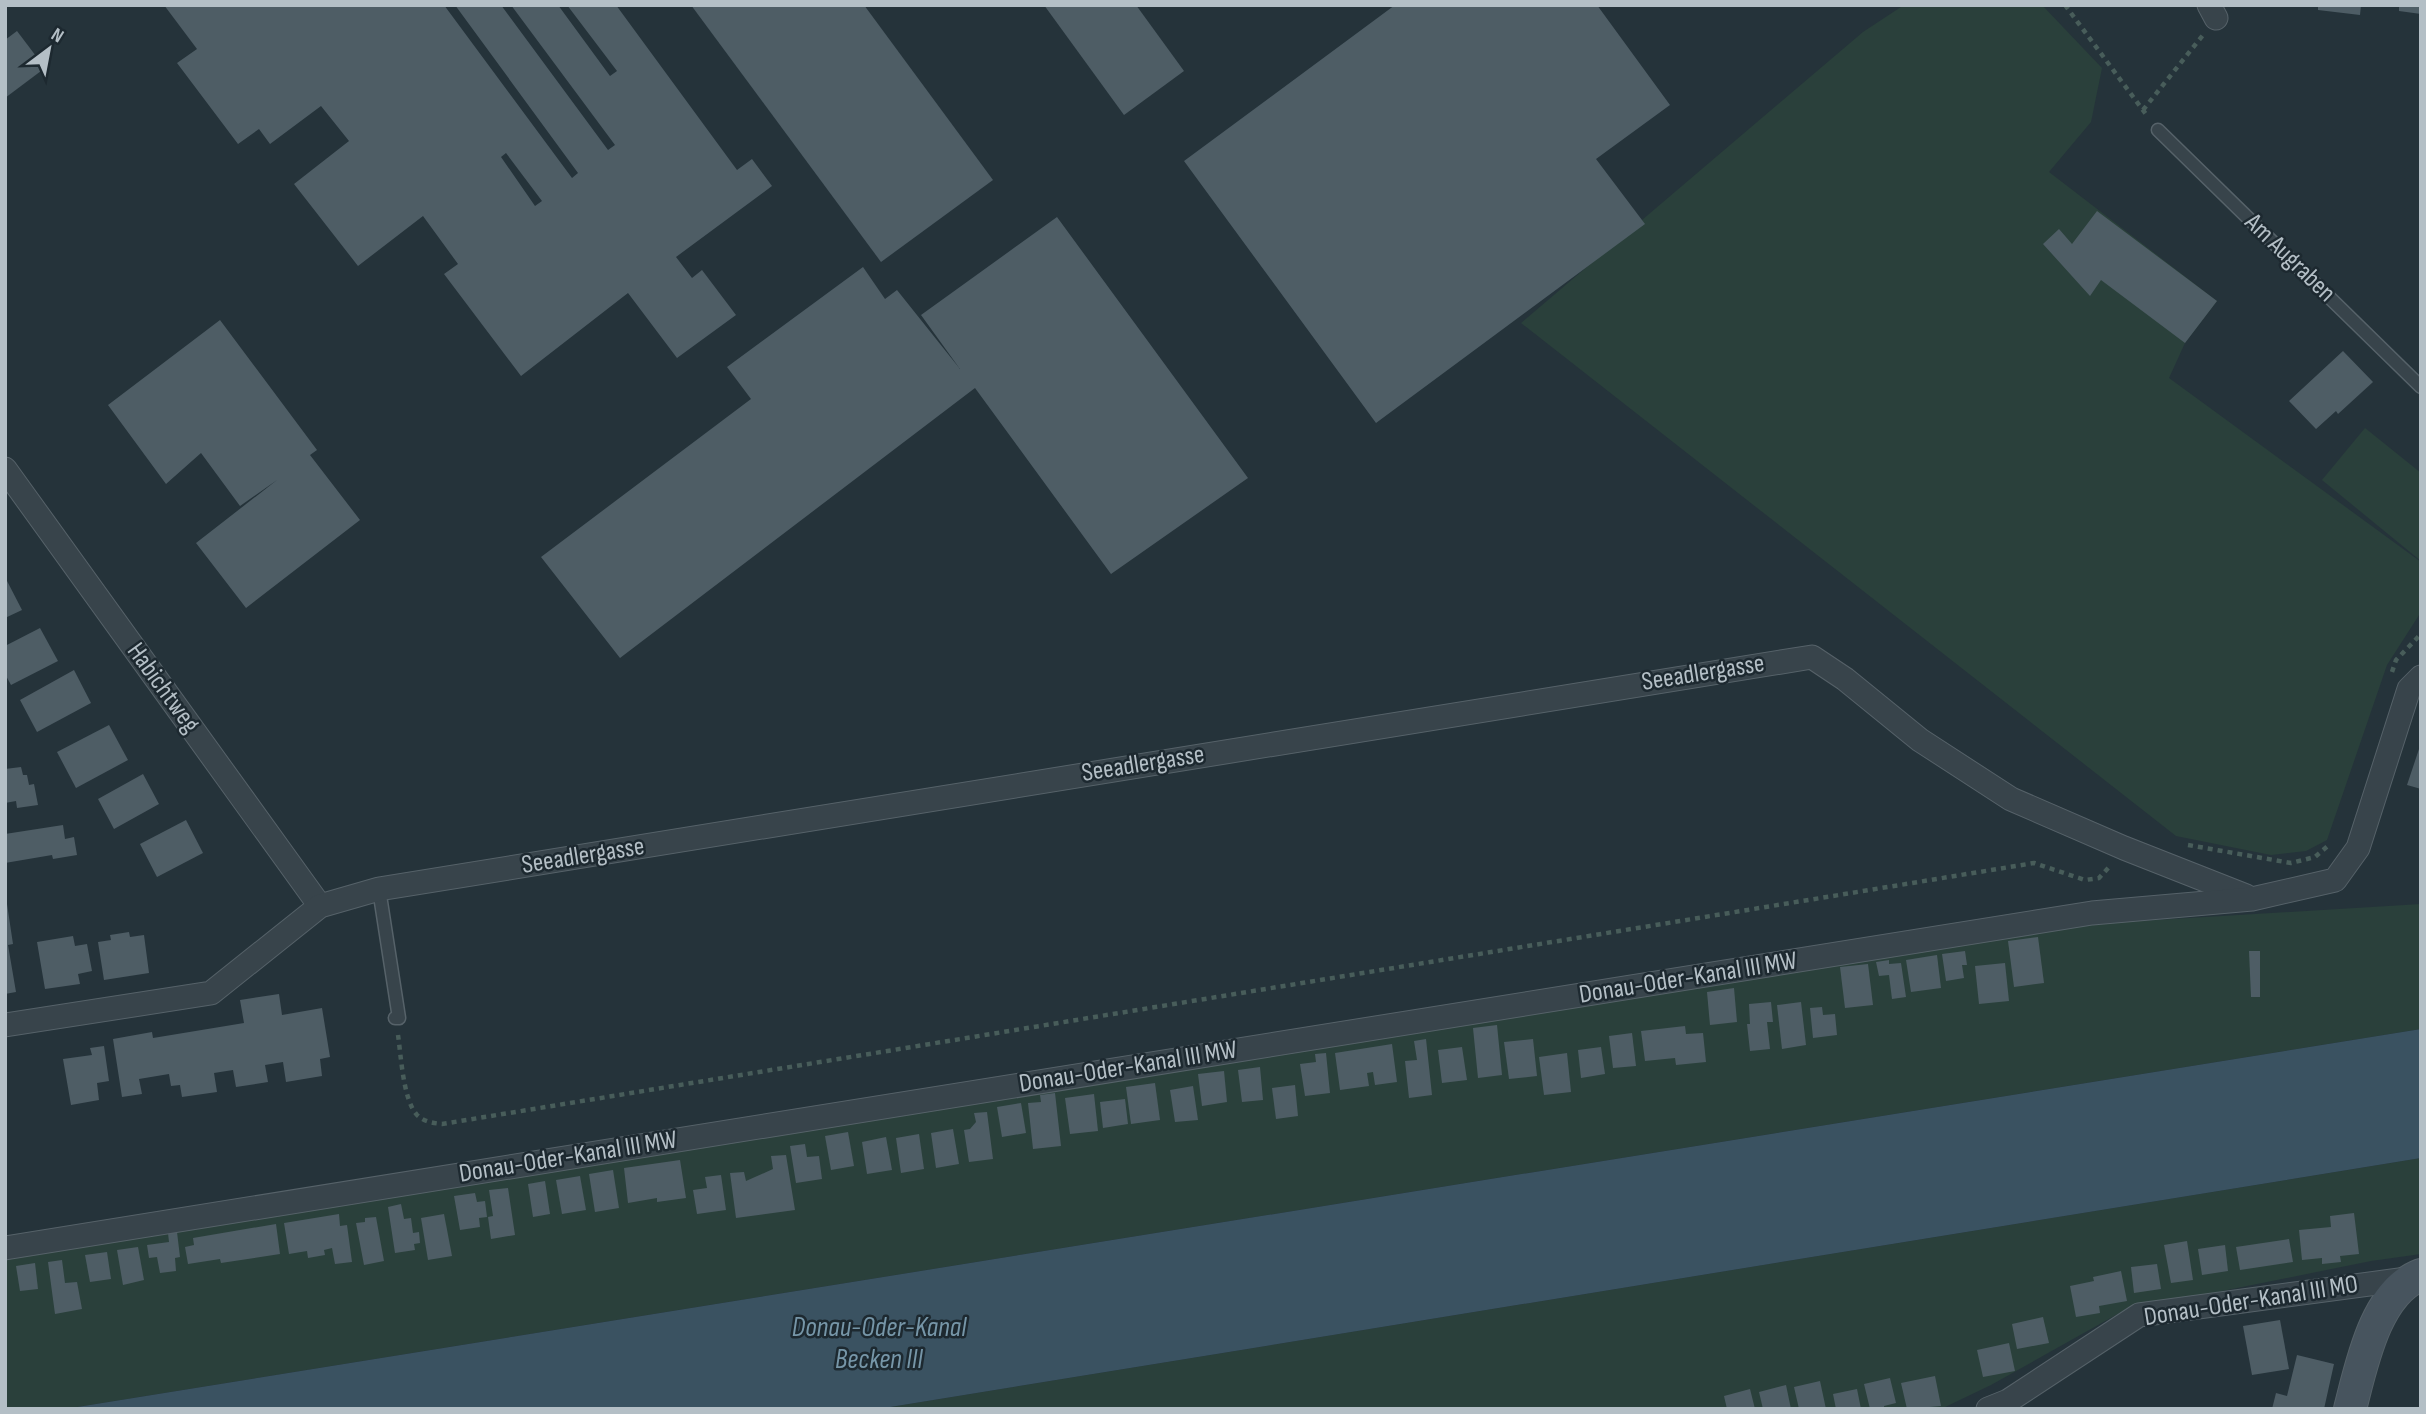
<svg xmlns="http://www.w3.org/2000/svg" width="2426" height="1414" viewBox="0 0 2426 1414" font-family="'Sofia Sans Condensed',sans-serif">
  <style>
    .green { fill: #2a403b }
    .water { fill: #3a5261 }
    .building { fill: #4e5d65; fill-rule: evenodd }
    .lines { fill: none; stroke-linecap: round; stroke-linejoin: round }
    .lane-casing { stroke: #566269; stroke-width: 15 }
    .street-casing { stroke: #566269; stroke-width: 25 }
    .secondary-casing { stroke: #566269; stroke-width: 34 }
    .path { stroke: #485d5a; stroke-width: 4.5; stroke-dasharray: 5 5; stroke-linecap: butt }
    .lane { stroke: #38444b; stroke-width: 12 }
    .street { stroke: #38444b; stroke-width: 23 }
    .secondary { stroke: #47545e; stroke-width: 32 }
    .labels { text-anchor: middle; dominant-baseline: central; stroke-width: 5; stroke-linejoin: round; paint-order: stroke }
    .street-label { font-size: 26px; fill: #b4bfc6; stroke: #1d2930 }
    .water-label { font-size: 28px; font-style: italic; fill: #7696a8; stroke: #1d2930 }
  </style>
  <rect width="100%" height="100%" fill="#25333a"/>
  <g class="green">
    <path d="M1904 5H2042L2102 68 2091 122 2049 172 2217 301 2185 343 2169 378 2421 562V612L2387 665 2327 840 2306 851 2271 855 2176 836 1521 323 1863 32Z"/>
    <path d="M2365 428 2421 473V561L2322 480Z"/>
    <path d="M2421 904V1029L65 1409H5V1258L2090 924Z"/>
    <path d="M2421 1158V1254L2371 1261 2123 1311 1991 1385 1941 1409H878Z"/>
  </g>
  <path class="water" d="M2421 1029V1158L878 1409H65Z"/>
  <g class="building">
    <path d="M164 5H444L572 178 578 173 455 5H501L608 150 615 145 511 5H558L610 76 617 71 567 5H616L737 170 752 159 772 186 676 257 692 278 702 270 736 315 677 358 628 293 521 376 444 274 458 264 423 216 358 266 294 184 349 141 321 106 270 144 259 129 238 144 177 63 197 49ZM506 153 542 201 535 206 501 157Z"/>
    <path d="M691 5H864L993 180 881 262Z"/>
    <path d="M1044 5H1136L1184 71 1124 115Z"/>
    <path d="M1395 5H1597L1670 105 1596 159 1645 224 1376 423 1184 161Z"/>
    <path d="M2318 5H2361L2360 15 2318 10Z"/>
    <path d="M2399 5H2421V14L2399 11Z"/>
    <path d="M17 31 45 68 5 98V40Z"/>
    <path d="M2097 211 2217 301 2185 343 2101 280 2090 296 2043 244 2059 229 2072 244Z"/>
    <path d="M1057 217 1248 478 1111 574 975 388 620 658 541 557 751 399 727 367 863 267 885 299 897 290 960 369 921 315Z"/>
    <path d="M220 320 317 450 310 455 360 520 246 608 196 543 277 480 240 506 201 453 166 484 108 405Z"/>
    <path d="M2343 351 2373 382 2338 414 2336 411 2316 429 2289 401Z"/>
    <path d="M5 577 22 610 5 618Z"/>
    <path d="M40 628 58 661 11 685 5 674V646Z"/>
    <path d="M74 670 91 703 37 732 20 700Z"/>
    <path d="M109 725 128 760 76 788 57 752Z"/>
    <path d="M2421 743V789L2407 785Z"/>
    <path d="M21 767 23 775H27L29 785 34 784 38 805 17 808 16 801 5 803V769Z"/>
    <path d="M143 774 159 804 114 829 98 799Z"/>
    <path d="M186 820 203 853 157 877 140 844Z"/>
    <path d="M63 825 65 839 74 837 77 855 53 859 52 855 5 863V834Z"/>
    <path d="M7 904 13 944 8 945 16 992 5 994Z"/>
    <path d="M129 932 130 937 144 935 149 973 104 980 98 942 111 940 110 935Z"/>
    <path d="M73 936 75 946 87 944 92 971 78 974 80 984 45 989 37 942Z"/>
    <path d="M2038 937 2044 983 2014 987 2008 941Z"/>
    <path d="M1965 951 1967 965H1962L1964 978 1946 981 1942 954Z"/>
    <path d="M2249 951H2260V997H2251Z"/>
    <path d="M1937 955 1941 988 1911 992 1906 960Z"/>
    <path d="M1889 960V964L1901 963 1906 997 1892 999 1889 975 1879 976 1876 962Z"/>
    <path d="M2005 963 2009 1001 1979 1004 1975 966Z"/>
    <path d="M1868 964 1873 1005 1845 1008 1840 967Z"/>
    <path d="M1734 988 1737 1022 1710 1025 1707 992Z"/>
    <path d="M279 994 282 1015 322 1008 330 1057 320 1059 322 1076 286 1082 283 1062 265 1065 268 1082 236 1087 233 1070 214 1073 217 1092 182 1097 180 1085 171 1086 169 1074 139 1079 142 1094 122 1097 113 1039 152 1032 153 1038 244 1023 240 1000Z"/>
    <path d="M1771 1002 1773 1022H1767L1770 1049 1750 1051 1747 1024H1750L1749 1004Z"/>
    <path d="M1801 1002 1806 1045 1782 1049 1777 1005Z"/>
    <path d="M1822 1007 1823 1015 1835 1014 1837 1035 1813 1038 1810 1008Z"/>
    <path d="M1497 1025 1502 1075 1478 1078 1473 1028Z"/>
    <path d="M1685 1026 1686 1034 1703 1033 1706 1062 1676 1065 1675 1058 1645 1061 1641 1031Z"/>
    <path d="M1632 1033 1636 1066 1613 1068 1609 1036Z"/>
    <path d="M1426 1039 1432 1095 1409 1098 1405 1061 1417 1060 1414 1041Z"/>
    <path d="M1533 1039 1537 1076 1509 1079 1504 1042Z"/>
    <path d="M1392 1044 1397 1082 1375 1085 1373 1072 1367 1073 1369 1086 1340 1090 1335 1053Z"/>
    <path d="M104 1046 109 1081 97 1083 99 1100 71 1105 63 1059 92 1055 90 1048Z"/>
    <path d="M1462 1047 1467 1080 1442 1083 1438 1050Z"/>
    <path d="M1601 1047 1605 1074 1581 1078 1578 1050Z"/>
    <path d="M1326 1053 1330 1093 1305 1096 1300 1064 1316 1062 1315 1054Z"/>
    <path d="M1567 1053 1571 1092 1544 1095 1539 1057Z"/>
    <path d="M1260 1067 1263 1100 1242 1102 1238 1070Z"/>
    <path d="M1224 1071 1227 1102 1202 1106 1198 1074Z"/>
    <path d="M1155 1083 1160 1120 1131 1124 1126 1087Z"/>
    <path d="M1295 1085 1298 1116 1276 1119 1272 1088Z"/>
    <path d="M1193 1086 1198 1120 1175 1122 1170 1090Z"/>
    <path d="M1055 1093 1061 1146 1033 1149 1028 1103 1041 1102 1040 1095Z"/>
    <path d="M1094 1094 1098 1131 1070 1134 1065 1098Z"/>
    <path d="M1125 1099 1128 1124 1103 1128 1100 1102Z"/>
    <path d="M1021 1103 1026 1133 1002 1137 997 1107Z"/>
    <path d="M987 1112 993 1159 969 1162 964 1130 970 1129 976 1122 974 1113Z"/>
    <path d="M953 1129 959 1164 936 1168 931 1133Z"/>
    <path d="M848 1132 854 1166 831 1170 825 1136Z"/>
    <path d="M919 1134 924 1169 901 1173 896 1138Z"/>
    <path d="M886 1137 892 1170 867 1174 862 1142Z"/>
    <path d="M805 1144 807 1157 819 1156 822 1179 796 1183 790 1146Z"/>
    <path d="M786 1155 795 1210 736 1218 730 1173 744 1172 746 1181 773 1169 771 1156Z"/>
    <path d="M680 1160 686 1198 657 1202V1198L628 1203 624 1168Z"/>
    <path d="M613 1170 619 1208 595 1212 589 1174Z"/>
    <path d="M721 1175 726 1210 697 1214 693 1190 707 1188 705 1177Z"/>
    <path d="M580 1176 586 1210 562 1214 556 1180Z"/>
    <path d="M545 1181 550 1214 533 1217 528 1184Z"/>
    <path d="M508 1188 515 1235 491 1239 488 1217 493 1216 489 1190Z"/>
    <path d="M475 1193 477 1202 485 1201 487 1217 479 1218 480 1227 460 1230 454 1196Z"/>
    <path d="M401 1204 404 1219 411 1218 413 1233 419 1232 420 1243 414 1244 415 1250 395 1253 388 1207Z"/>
    <path d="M2354 1213 2359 1254 2340 1256 2341 1262 2322 1264V1258L2302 1260 2299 1230 2331 1227 2330 1216Z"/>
    <path d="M339 1214 340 1226 347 1225 352 1262 335 1264 332 1248 324 1250 325 1255 308 1258 307 1251 289 1254 284 1223Z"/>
    <path d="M444 1214 452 1256 428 1260 421 1218Z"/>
    <path d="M376 1217 384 1261 364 1265 356 1223 365 1222V1218Z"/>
    <path d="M276 1224 280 1254 221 1263 220 1259 188 1264 185 1247 194 1245 193 1238Z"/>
    <path d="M177 1232 180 1257 175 1258 176 1271 160 1273 157 1257 149 1258 147 1245 169 1242 168 1233Z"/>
    <path d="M2289 1239 2293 1262 2240 1270 2236 1247Z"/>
    <path d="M2187 1241 2193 1280 2171 1283 2164 1245Z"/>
    <path d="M2225 1245 2228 1271 2202 1275 2198 1249Z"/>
    <path d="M138 1247 144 1280 123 1285 117 1250Z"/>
    <path d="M107 1252 111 1279 90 1282 85 1255Z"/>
    <path d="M62 1260 65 1283 77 1282 82 1309 55 1314 48 1262Z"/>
    <path d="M35 1263 38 1289 20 1291 16 1266Z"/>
    <path d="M2157 1264 2161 1289 2134 1293 2131 1267Z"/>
    <path d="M2121 1271 2127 1301 2099 1306 2100 1313 2076 1317 2070 1286 2094 1281 2093 1277Z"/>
    <path d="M2043 1317 2049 1343 2017 1349 2012 1324Z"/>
    <path d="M2280 1320 2289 1369 2252 1375 2243 1326Z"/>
    <path d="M2009 1343 2015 1371 1983 1377 1977 1350Z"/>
    <path d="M2297 1355 2334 1364 2324 1409H2272L2276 1393 2287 1396Z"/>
    <path d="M1935 1376 1941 1406 1907 1409 1901 1383Z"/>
    <path d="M1890 1378 1896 1403 1884 1406V1409H1870L1864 1384Z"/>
    <path d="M1820 1381 1826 1409H1799L1794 1387Z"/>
    <path d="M1786 1385 1791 1409H1763L1759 1392Z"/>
    <path d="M1750 1389 1755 1409H1727L1724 1396Z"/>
    <path d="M1857 1389 1861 1409H1836L1833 1394Z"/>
  </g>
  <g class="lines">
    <g class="lane-casing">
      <g id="lane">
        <path d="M2158 130 2421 387"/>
        <path d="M379 889 399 1018H395"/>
      </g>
    </g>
    <g class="street-casing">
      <g id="street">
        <path d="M2209 5 2216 18"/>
        <path d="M5 469 320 906"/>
        <path d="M5 1025 211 993 320 906 379 889 1812 657 1845 679 1920 740 2011 799 2124 848 2246 896"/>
        <path d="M5 1248 2092 913 2252 899 2335 880 2358 848 2409 689 2421 677"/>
        <path d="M1988 1409 2008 1401 2139 1315 2414 1278"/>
      </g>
    </g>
    <g class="secondary-casing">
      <path id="secondary" d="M2350 1409C2361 1367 2375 1292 2421 1275"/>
    </g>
    <g class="path">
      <path d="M2065 5 2148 117"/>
      <path d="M2143 110 2203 35"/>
      <path d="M2392 672 2396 660 2421 634"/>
      <path d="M2188 845 2291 863 2315 857 2330 844"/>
      <path d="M398 1035C401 1055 403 1100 417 1115 424 1122 433 1123 442 1124L2034 863 2085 880 2099 878 2110 866"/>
    </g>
    <use href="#lane" class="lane"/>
    <use href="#street" class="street"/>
    <use href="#secondary" class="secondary"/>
  </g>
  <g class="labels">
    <g class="street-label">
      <text transform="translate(2290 258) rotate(44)">Am Augraben</text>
      <text transform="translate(1703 673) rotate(-9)">Seeadlergasse</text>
      <text transform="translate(163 688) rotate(54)">Habichtweg</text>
      <text transform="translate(1143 764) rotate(-9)">Seeadlergasse</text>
      <text transform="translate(583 856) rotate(-9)">Seeadlergasse</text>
      <text transform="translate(1688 978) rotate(-9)">Donau-Oder-Kanal III MW</text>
      <text transform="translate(1128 1067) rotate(-9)">Donau-Oder-Kanal III MW</text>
      <text transform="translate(568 1157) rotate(-9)">Donau-Oder-Kanal III MW</text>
      <text transform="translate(2251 1301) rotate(-9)">Donau-Oder-Kanal III MO</text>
    </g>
    <g class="water-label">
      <text x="879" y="1327">Donau-Oder-Kanal<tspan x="879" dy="32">Becken III</tspan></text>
    </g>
  </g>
  <rect width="2426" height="1414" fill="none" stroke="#b4bfc6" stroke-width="14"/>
  <g transform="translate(49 49) rotate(32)" stroke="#1d2930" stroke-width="5" paint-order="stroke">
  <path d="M0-5L12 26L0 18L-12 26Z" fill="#b4bfc6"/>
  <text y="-10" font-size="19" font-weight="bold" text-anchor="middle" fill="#b4bfc6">N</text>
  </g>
</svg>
